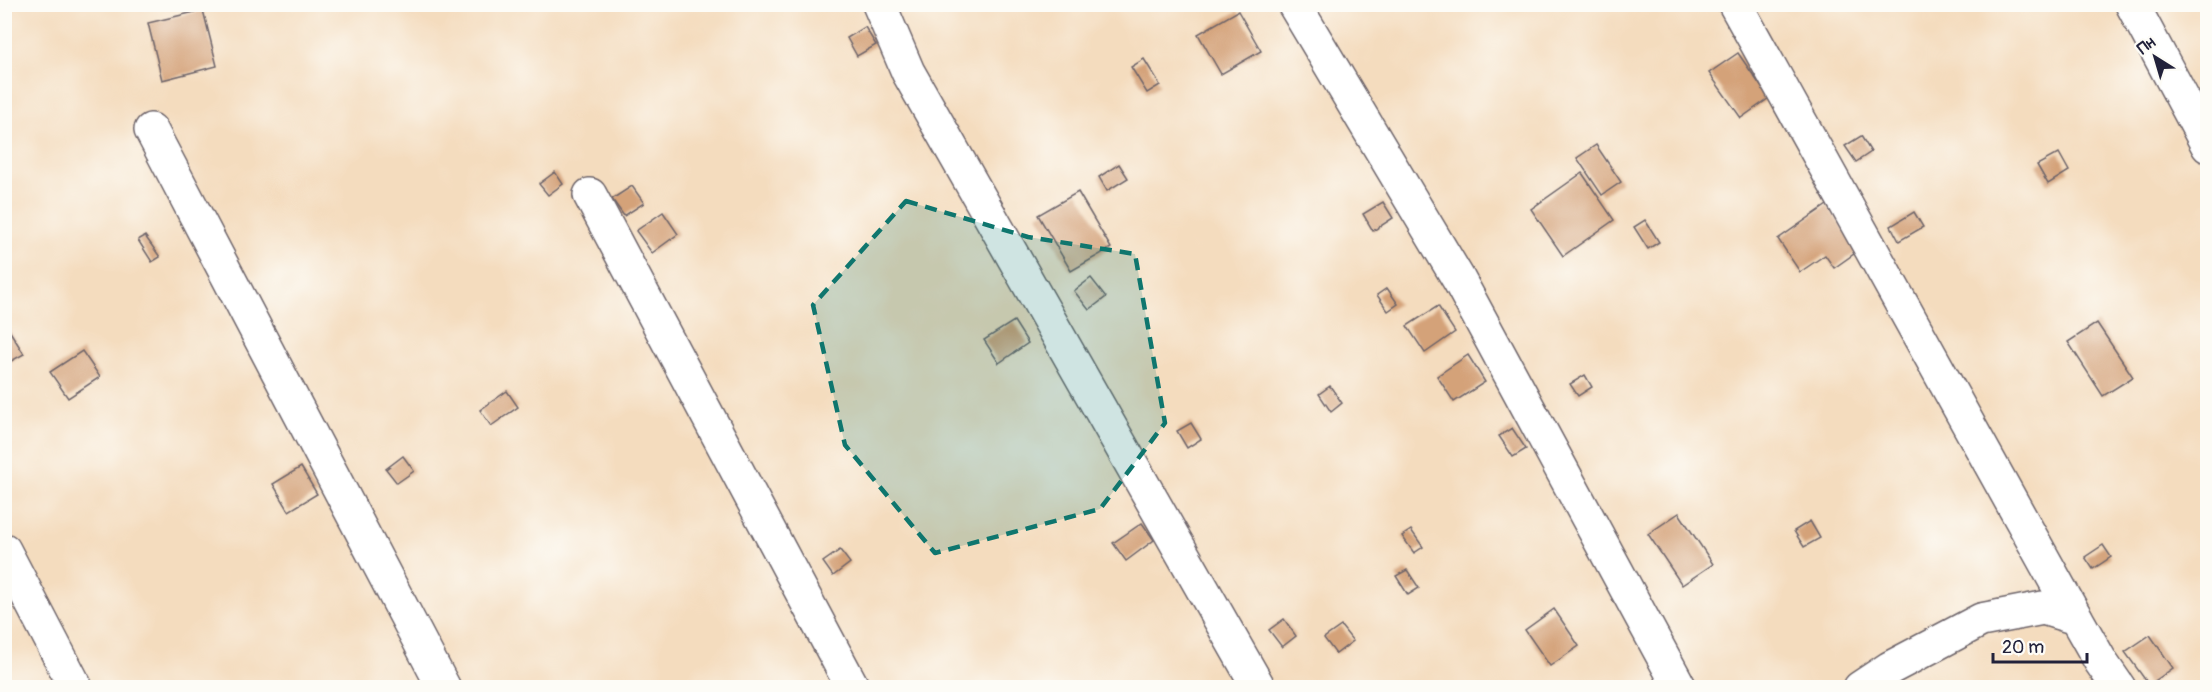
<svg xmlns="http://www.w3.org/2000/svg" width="2212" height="692" viewBox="0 0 2212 692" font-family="Pangolin,sans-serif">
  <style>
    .building { fill: #d4a279 }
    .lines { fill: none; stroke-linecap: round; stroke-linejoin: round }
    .street-casing { stroke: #6c6369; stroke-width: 36 }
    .street { stroke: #fff; stroke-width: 33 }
    .marked { fill: #0f766e; fill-opacity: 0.2; stroke: #0f766e; stroke-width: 4.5; stroke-dasharray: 12 8; stroke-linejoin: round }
  </style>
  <rect width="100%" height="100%" fill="#fdfcf7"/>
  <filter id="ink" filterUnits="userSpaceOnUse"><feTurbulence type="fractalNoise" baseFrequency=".0167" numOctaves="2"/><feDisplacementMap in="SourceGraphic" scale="12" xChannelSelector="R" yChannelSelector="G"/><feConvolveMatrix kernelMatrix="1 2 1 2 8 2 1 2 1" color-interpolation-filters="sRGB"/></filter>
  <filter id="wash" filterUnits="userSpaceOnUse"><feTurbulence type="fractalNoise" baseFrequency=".008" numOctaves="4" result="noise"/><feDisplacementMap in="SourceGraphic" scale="24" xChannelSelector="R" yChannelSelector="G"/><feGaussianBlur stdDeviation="1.35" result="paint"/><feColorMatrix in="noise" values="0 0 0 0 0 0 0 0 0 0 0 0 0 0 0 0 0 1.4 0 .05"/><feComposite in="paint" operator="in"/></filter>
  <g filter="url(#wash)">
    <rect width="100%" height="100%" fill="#f4dcbe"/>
    <g id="blocks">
      <g class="building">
        <path d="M203 10 217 66 162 80 148 23Z"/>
        <path d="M1238 11 1261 51 1221 74 1198 34Z"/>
        <path d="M865 27 876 45 857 56 847 38Z"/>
        <path d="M1738 53 1769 98 1741 118 1709 73Z"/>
        <path d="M1144 59 1160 85 1147 93 1131 67Z"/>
        <path d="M1861 136 1871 152 1856 162 1845 146Z"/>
        <path d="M1596 145 1621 182 1602 195 1577 158Z"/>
        <path d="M2059 153 2069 171 2048 184 2037 165Z"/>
        <path d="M1119 164 1128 178 1107 191 1099 177Z"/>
        <path d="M555 172 563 184 548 195 539 184Z"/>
        <path d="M1582 173 1614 220 1563 256 1531 209Z"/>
        <path d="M632 186 644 203 624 216 612 199Z"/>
        <path d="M1078 192 1111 248 1071 271 1038 215Z"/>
        <path d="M1383 202 1393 218 1373 231 1363 214Z"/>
        <path d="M1827 205 1858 251 1834 268 1825 255 1800 272 1778 239Z"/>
        <path d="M663 212 678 234 652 253 636 231Z"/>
        <path d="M1914 212 1923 227 1899 241 1891 226Z"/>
        <path d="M1645 220 1659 242 1648 249 1634 227Z"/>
        <path d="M145 236 160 257 152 262 138 240Z"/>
        <path d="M1091 278 1106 297 1089 310 1074 291Z"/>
        <path d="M1387 288 1398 304 1388 311 1377 295Z"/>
        <path d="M1438 306 1455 332 1425 353 1407 326Z"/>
        <path d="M1014 321 1028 343 999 363 984 340Z"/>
        <path d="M4 322 24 354 4 365Z"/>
        <path d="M2097 323 2133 377 2103 396 2068 342Z"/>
        <path d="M82 351 100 377 68 398 50 372Z"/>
        <path d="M1468 355 1485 382 1454 402 1437 376Z"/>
        <path d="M1585 375 1592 387 1578 396 1570 384Z"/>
        <path d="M1330 386 1342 403 1331 412 1319 394Z"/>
        <path d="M507 391 518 407 491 426 480 410Z"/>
        <path d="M1191 423 1201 439 1187 448 1177 431Z"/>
        <path d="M1512 428 1526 449 1513 457 1499 436Z"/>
        <path d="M403 456 414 471 397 483 386 469Z"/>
        <path d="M301 467 317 494 289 511 273 484Z"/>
        <path d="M1679 513 1713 564 1682 585 1648 534Z"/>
        <path d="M1810 521 1820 538 1804 547 1794 531Z"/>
        <path d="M1142 523 1154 540 1126 561 1113 543Z"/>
        <path d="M1411 530 1423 547 1414 553 1402 536Z"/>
        <path d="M2103 545 2111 557 2093 569 2085 557Z"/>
        <path d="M840 550 850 563 833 576 823 562Z"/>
        <path d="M1407 570 1419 588 1408 595 1396 576Z"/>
        <path d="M1554 609 1579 646 1550 666 1525 630Z"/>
        <path d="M1284 619 1296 636 1282 647 1269 630Z"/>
        <path d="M1341 626 1353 641 1336 654 1324 638Z"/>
        <path d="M2150 635 2173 668 2149 685 2125 652Z"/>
      </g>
    </g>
  </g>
  <g filter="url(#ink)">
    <use href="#blocks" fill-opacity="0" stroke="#6c6369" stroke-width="1.5"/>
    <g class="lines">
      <g class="street-casing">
        <g id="street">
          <path d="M879 4 908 72 1259 688"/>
          <path d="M1294 4 1459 280 1680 688"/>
          <path d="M1735 4 2076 618"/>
          <path d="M2132 4 2208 146"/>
          <path d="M151 130 444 688"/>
          <path d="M590 195 853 688"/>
          <path d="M4 550 76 688"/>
          <path d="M1860 688 1890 668 1981 620 2043 608 2076 618 2101 662 2119 688"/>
        </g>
      </g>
      <use href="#street" class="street"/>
    </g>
  </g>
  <path class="marked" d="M906 201 1028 237 1135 254 1165 423 1100 509 935 553 845 445 813 305Z"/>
  <rect width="2212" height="692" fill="none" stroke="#fdfcf7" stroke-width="24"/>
  <g transform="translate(2155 57) rotate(323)" stroke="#fdfcf7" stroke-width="4.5" paint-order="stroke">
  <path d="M0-4.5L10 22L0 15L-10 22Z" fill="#22223b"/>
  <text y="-9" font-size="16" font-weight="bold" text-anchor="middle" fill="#22223b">Пн</text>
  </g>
  <path d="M1993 653v9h94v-9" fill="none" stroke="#22223b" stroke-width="3"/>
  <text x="2002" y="653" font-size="18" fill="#22223b" stroke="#fdfcf7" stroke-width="4.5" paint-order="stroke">20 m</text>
</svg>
